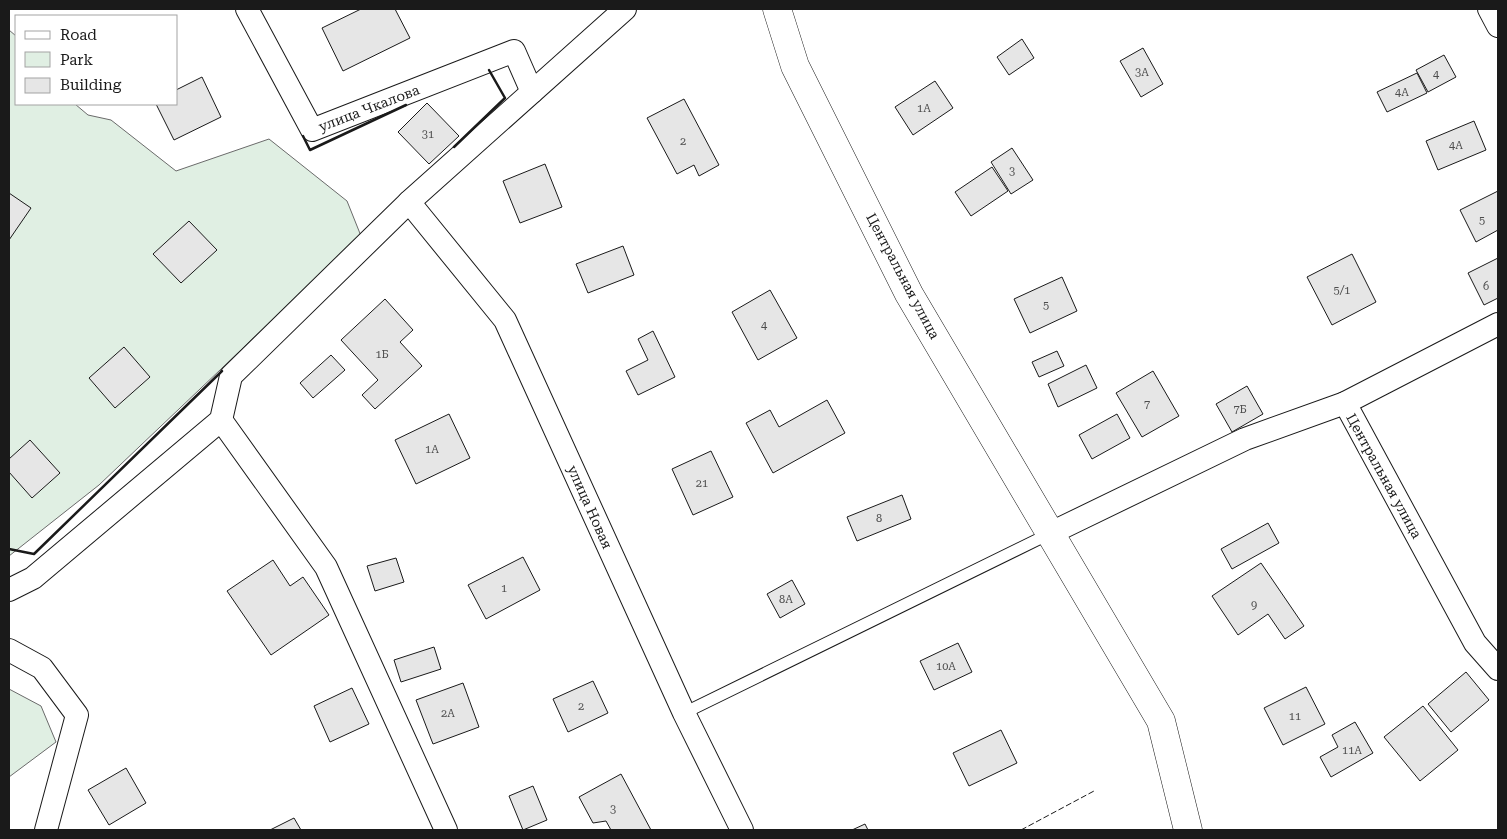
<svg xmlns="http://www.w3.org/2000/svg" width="1507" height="839" viewBox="0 0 1507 839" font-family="'Roboto Serif',serif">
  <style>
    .green { fill: #e0efe3; stroke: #6a6a6a }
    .building { fill: #e6e6e6; stroke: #1a1a1a }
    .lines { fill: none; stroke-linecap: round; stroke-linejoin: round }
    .lane-casing { stroke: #1a1a1a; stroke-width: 13 }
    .street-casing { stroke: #1a1a1a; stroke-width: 24 }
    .secondary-casing { stroke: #1a1a1a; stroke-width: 29 }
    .lane { stroke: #fff; stroke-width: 11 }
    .street { stroke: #fff; stroke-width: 22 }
    .secondary { stroke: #fff; stroke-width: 28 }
    .fence { stroke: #1a1a1a; stroke-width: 1; stroke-dasharray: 6 2.5; stroke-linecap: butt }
    .wall { stroke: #1a1a1a; stroke-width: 2.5 }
    .labels { text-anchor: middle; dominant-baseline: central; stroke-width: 4; stroke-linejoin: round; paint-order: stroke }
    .number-label { font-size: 11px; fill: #4d4d4d }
    .street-label { font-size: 14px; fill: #1a1a1a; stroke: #fff }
  </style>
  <rect width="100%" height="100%" fill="#fff"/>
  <g class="green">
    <path d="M9 30 16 36V104H75L88 115 111 120 176 171 269 139 347 201 361 236 99 485 9 556Z"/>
    <path d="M9 689 41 706 56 742 9 777Z"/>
  </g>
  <g class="building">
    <path d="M361 9H395L410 38 343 71 322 28Z"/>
    <path d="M1022 39 1034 58 1009 75 997 57Z"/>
    <path d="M1143 48 1163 84 1141 97 1120 61Z"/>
    <path d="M1444 55 1456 77 1428 92 1416 70Z"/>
    <path d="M1417 73 1427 93 1387 112 1377 92Z"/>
    <path d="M202 77 221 117 174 140 156 104H176V90Z"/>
    <path d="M935 81 953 108 913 135 895 107Z"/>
    <path d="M684 99 719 165 699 176 694 165 677 174 647 118Z"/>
    <path d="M427 103 459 136 429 164 398 132Z"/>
    <path d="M1474 121 1486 150 1438 170 1426 141Z"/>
    <path d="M1012 148 1033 180 1011 194 991 162Z"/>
    <path d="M545 164 562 207 520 223 503 181Z"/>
    <path d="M992 167 1008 191 971 216 955 192Z"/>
    <path d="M1498 191V230L1476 242 1460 210Z"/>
    <path d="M9 193 31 208 9 240Z"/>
    <path d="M189 221 217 250 181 283 153 254Z"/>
    <path d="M623 246 634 275 588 293 576 264Z"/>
    <path d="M1352 254 1376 302 1332 325 1307 277Z"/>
    <path d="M1498 258V298L1484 305 1468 273Z"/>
    <path d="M1062 277 1077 311 1030 333 1014 299Z"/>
    <path d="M770 290 797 338 758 360 732 312Z"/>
    <path d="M385 299 413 330 400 342 422 366 375 409 362 395 378 380 341 340Z"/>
    <path d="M653 331 675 377 638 395 626 371 648 360 638 339Z"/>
    <path d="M124 347 150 377 115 408 89 378Z"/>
    <path d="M1057 351 1064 366 1039 377 1032 362Z"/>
    <path d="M331 355 345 370 313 398 300 383Z"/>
    <path d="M1086 365 1097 388 1058 407 1048 384Z"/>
    <path d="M1153 371 1179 416 1142 437 1116 393Z"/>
    <path d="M1247 386 1263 414 1232 432 1216 404Z"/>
    <path d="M827 400 845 433 773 473 746 423 770 410 779 427Z"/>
    <path d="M449 414 470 458 416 484 395 440Z"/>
    <path d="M1117 414 1130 438 1092 459 1079 435Z"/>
    <path d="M30 440 60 473 32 498 9 472V459Z"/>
    <path d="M711 451 733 497 693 515 672 469Z"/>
    <path d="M902 495 911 519 857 541 847 517Z"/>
    <path d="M1268 523 1279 543 1232 569 1221 549Z"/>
    <path d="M523 557 540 590 486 619 468 585Z"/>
    <path d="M396 558 404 582 375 591 367 566Z"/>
    <path d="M273 560 290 586 303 577 329 615 271 655 227 591Z"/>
    <path d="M1261 563 1304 626 1285 639 1268 614 1238 635 1212 596Z"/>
    <path d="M792 580 805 604 780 618 767 594Z"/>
    <path d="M958 643 972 672 934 690 920 661Z"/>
    <path d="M434 647 441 669 401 682 394 660Z"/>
    <path d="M1466 672 1489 700 1451 732 1428 704Z"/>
    <path d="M593 681 608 713 568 732 553 699Z"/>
    <path d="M463 683 479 727 433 744 416 700Z"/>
    <path d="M1306 687 1325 724 1283 745 1264 708Z"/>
    <path d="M352 688 369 724 330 742 314 706Z"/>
    <path d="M1423 706 1458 750 1420 781 1384 737Z"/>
    <path d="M1355 722 1373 753 1331 777 1320 757 1338 747 1332 735Z"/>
    <path d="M1001 730 1017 763 969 786 953 753Z"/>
    <path d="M126 768 146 803 109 825 88 790Z"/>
    <path d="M621 774 651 830H611L606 821 593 823 579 797Z"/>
    <path d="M533 786 547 820 523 830 509 796Z"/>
    <path d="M294 818 301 830H270Z"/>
    <path d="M865 824 868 830H852Z"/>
  </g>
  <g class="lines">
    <g class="lane-casing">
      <path id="lane" d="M684 713 1051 533"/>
    </g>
    <g class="street-casing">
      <g id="street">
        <path d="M247 9 312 130 514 51 532 92"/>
        <path d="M1489 9 1498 26"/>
        <path d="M409 202 505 320 684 713 742 830"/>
        <path d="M1345 403 1498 324"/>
        <path d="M221 420 326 567 446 830"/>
        <path d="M1051 533 1245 439 1345 403 1475 643 1498 669"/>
        <path d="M9 590 33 578 221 420 231 376 409 202 625 9"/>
        <path d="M9 650 42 668 77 715 46 830"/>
      </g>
    </g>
    <g class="secondary-casing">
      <path id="secondary" d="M777 9 795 66 909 294 1161 721 1188 830"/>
    </g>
    <use href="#lane" class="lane"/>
    <use href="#street" class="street"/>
    <use href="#secondary" class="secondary"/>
    <path class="fence" d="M1021 830 1094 791"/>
    <g class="wall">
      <path d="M303 136 310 150 406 105"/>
      <path d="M454 147 505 98 489 70"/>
      <path d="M9 549 34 554 222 371"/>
    </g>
  </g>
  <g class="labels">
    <g class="number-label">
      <text x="1142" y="72">3А</text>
      <text x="1436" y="74">4</text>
      <text x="1402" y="92">4А</text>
      <text x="924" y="108">1А</text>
      <text x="428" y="134">31</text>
      <text x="683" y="141">2</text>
      <text x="1456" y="145">4А</text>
      <text x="1012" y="171">3</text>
      <text x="1482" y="220">5</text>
      <text x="1486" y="286">6</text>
      <text x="1342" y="290">5/1</text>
      <text x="1046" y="305">5</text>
      <text x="764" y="325">4</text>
      <text x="382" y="354">1Б</text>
      <text x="1147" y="404">7</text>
      <text x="1240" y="409">7Б</text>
      <text x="432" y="449">1А</text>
      <text x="702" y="483">21</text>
      <text x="879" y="518">8</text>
      <text x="504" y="588">1</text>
      <text x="786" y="599">8А</text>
      <text x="1254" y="605">9</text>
      <text x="946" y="666">10А</text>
      <text x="581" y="706">2</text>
      <text x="448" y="713">2А</text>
      <text x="1295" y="716">11</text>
      <text x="1352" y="750">11А</text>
      <text x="613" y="809">3</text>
    </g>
    <g class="street-label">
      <text transform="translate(369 108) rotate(-21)">улица Чкалова</text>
      <text transform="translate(903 276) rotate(62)">Центральная улица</text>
      <text transform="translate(1384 476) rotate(61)">Центральная улица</text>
      <text transform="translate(590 507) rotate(66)">улица Новая</text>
    </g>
  </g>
  <rect width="1507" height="839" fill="none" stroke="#1a1a1a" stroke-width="20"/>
  <rect x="15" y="15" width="162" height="90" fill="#ffffff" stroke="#a3a3a3"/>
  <rect x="25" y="31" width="25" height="8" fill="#ffffff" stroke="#a3a3a3"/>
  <text x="60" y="40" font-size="15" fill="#1a1a1a">Road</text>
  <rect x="25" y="52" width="25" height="15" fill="#e0efe3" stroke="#a3a3a3"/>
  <text x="60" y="65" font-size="15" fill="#1a1a1a">Park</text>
  <rect x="25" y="78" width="25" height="15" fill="#e6e6e6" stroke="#a3a3a3"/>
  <text x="60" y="90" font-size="15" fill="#1a1a1a">Building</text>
</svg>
